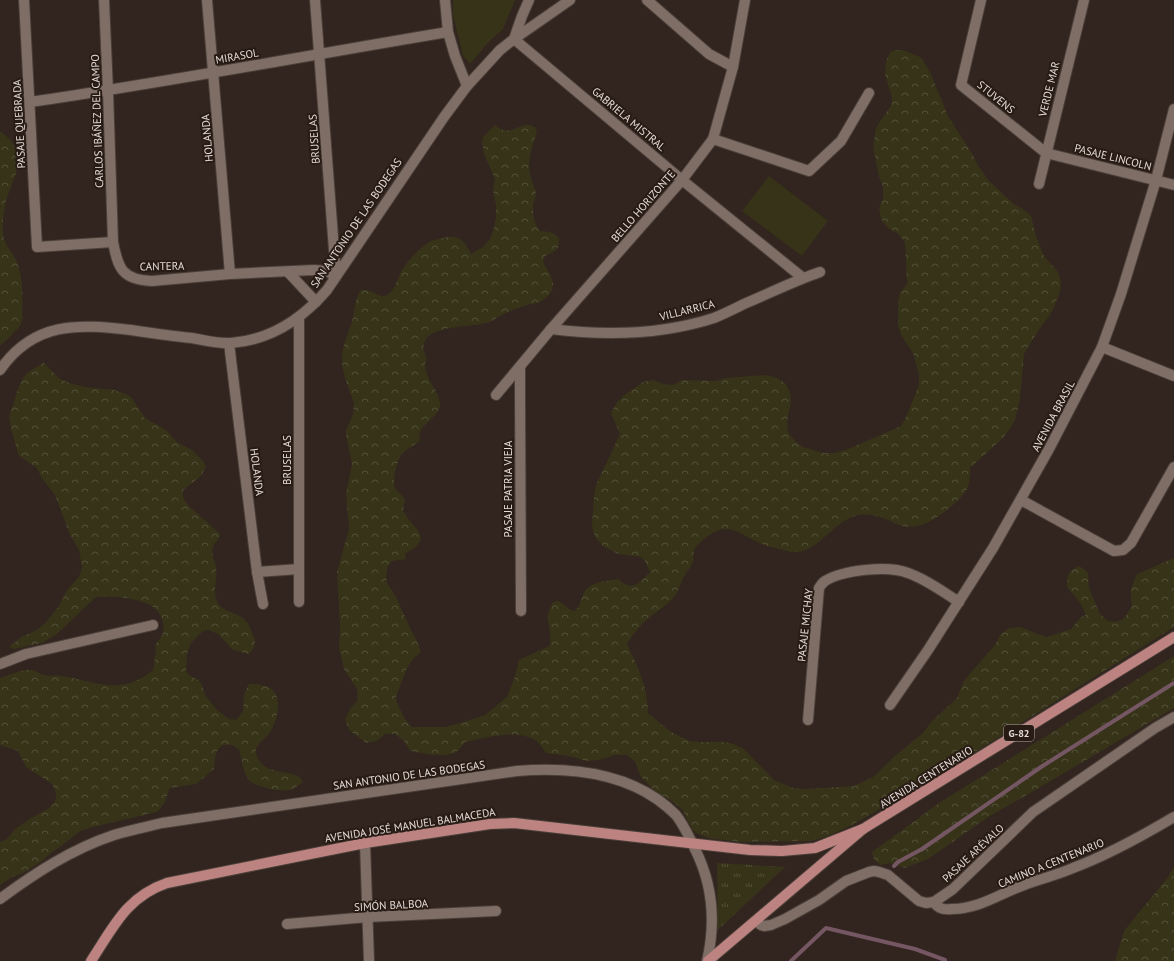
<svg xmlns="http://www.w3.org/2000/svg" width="1174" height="961" viewBox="0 0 1174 961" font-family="'PT Sans',sans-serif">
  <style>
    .grass { fill: #363319 }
    .forest { fill: url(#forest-crowns) }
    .park { fill: url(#park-tufts) }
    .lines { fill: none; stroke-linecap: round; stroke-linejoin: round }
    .stream { stroke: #755663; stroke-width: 4 }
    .street-casing { stroke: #4a3f39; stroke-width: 12 }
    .secondary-casing { stroke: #4a3f39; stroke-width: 12 }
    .primary-casing { stroke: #4a3f39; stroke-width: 12 }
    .street { stroke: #7e6e66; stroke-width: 10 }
    .secondary { stroke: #7e6e66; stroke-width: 10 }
    .primary { stroke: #bc8380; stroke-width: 10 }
    .labels { text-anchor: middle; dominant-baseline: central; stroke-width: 4; stroke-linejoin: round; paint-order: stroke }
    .shield { fill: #281b14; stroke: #aca29d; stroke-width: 1 }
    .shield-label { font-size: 10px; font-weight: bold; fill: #e5dcd8 }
    .street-label { font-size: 11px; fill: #e5dcd8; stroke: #281b14 }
  </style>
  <defs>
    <pattern id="forest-crowns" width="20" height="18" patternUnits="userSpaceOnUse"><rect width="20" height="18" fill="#363319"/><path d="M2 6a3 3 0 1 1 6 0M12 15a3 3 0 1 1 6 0" fill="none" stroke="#53503a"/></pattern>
    <pattern id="park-tufts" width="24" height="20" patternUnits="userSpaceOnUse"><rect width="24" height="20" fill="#363319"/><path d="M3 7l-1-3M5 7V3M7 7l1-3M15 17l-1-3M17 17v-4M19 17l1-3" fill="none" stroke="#53503a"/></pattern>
  </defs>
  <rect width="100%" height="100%" fill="#32241e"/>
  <g class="grass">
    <path d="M453 0H515L503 29 488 43 470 64 463 56 453 15Z"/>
    <path d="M769 176 828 221 802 256 742 211Z"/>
  </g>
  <g class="forest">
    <path d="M896 50H902L918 56 922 59 930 72 948 116 973 155 977 164 989 181 1014 204 1023 209 1031 216 1036 236 1044 256 1058 272 1061 282 1060 292 1052 312 1038 331 1024 354 1020 399 1015 420 1009 430 1003 438 970 468C970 475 970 483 967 489 965 494 959 499 955 503 942 515 921 531 902 526 898 525 894 523 891 521 880 517 867 512 855 516 833 522 817 554 794 552 786 551 766 546 759 543 745 537 733 524 717 531 711 533 697 544 694 550 693 554 694 559 693 562 690 568 686 573 683 578 680 584 679 591 674 597 668 605 656 611 649 618 640 625 633 634 627 644 638 667 648 687 648 713L671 732 690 741 700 742H724L734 744 744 749 774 780 793 788 804 789 854 786 873 777 896 755 923 733 931 722 957 698 964 681 968 676 995 645 1000 635 1009 628 1020 627 1046 637 1071 629 1081 617 1086 615 1081 604 1067 587C1067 576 1068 571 1079 566L1084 569 1088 573 1089 588 1100 614 1108 621C1124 623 1125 618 1132 605 1129 590 1131 588 1137 574L1174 558V627L964 759 883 807 852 825 826 837 810 841 740 842 708 838 696 833 692 829 682 809 673 802 655 791 641 777 635 762 627 755H615L599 760 587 761 568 756 546 753C543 748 538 741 533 739 513 729 486 738 465 742 462 746 459 751 454 753 440 758 424 753 410 751L404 741 395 734H385L377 741 366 743 349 730 345 719 350 709 358 700 357 689 344 669 339 648 340 625 337 572 349 529 346 494 352 464 346 435V430L353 414 354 403C348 385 339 368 343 349 345 338 351 328 353 317 355 308 355 298 361 290 371 288 379 299 387 295 395 290 397 280 401 272 406 262 421 246 431 241 434 240 439 239 443 238 459 234 464 240 471 254L483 247 490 239 494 228 496 217V205L493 190 495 179 484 154 482 142 483 137 495 125C512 140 519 119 535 127L537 131C533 145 527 160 530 174 531 181 536 188 536 195 535 199 533 203 533 208 533 215 535 226 540 231 549 232 552 231 559 238 560 251 555 251 545 256L543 262C546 269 554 278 553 287 552 293 547 297 542 301 539 303 535 303 531 304 521 307 511 310 502 315 497 317 492 322 486 323 471 328 428 324 424 344 422 350 426 353 426 358 427 362 426 361 425 364 425 368 427 375 429 379 433 387 439 394 440 403 442 418 415 424 420 441 415 445 406 449 402 454 397 460 392 480 395 488 397 492 403 495 405 500L403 510C412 530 437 536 405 554L406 559 392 561 388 566 386 577 387 583 396 597 412 632 417 641 421 652 413 659 407 668 396 697 397 703 405 719 412 727H445L464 722 485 715 507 697 515 676 519 660 549 646C553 635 547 625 548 614 549 610 551 606 553 602L558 601C565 604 568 610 575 611 581 605 581 597 585 591 592 581 608 581 618 579 621 581 624 584 627 585 637 588 644 578 650 572L645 561 641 557 618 554 603 546 595 537 592 525 594 496 596 485 620 434 611 413 616 404 623 396 643 382 653 380 663 384 673 385 682 380 715 381 726 378 765 375 777 378 785 383 790 392 791 402 787 422 788 432 795 441 803 447 823 453H834L846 450 901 426 907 415 919 385V374L913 353 901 335 898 325V303L900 292 907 284 905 242 897 233 888 228 881 219 879 208 883 199V187L879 177 873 147 876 128 879 123 892 104V98L885 74 886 62 890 52Z"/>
    <path d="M0 131C6 136 13 141 16 149 24 163 10 187 6 201 4 211 2 222 3 231 3 243 10 249 15 258 23 273 23 296 22 312 22 315 23 319 22 321 20 329 6 340 0 346Z"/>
    <path d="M44 363 59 378 69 383 86 387 114 390 126 394 131 397 145 418 166 430 177 442 192 450 204 462 206 467 201 476 183 490C182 497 184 500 188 505L220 534C219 541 215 541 213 547 210 553 216 562 216 568 218 580 212 588 217 601 221 612 237 612 244 619 249 624 251 629 253 635 257 643 255 648 249 654L233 650 218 634 208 630 203 631 191 643 187 654 186 671 189 675 198 680 202 685 205 695 217 710 229 719 236 720 243 711 244 695 249 684C256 684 263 684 270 688 284 697 277 720 271 731 268 736 258 744 257 747 255 749 256 754 257 756 261 769 276 771 287 773 291 774 296 774 299 777 300 777 302 780 303 782 299 785 294 789 290 790 281 792 253 787 248 779 242 769 242 760 239 749 236 748 233 745 230 745 215 742 215 760 214 769L196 784 170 788 164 804 157 812 97 826 80 831 60 847 51 853 42 861 23 873 12 877 0 885V842L7 839 15 829 19 826 33 817 49 808 54 803 56 798V793L52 784 26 767 18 751 0 745V678C9 675 24 668 33 670 36 671 40 674 44 675 50 676 56 675 62 676 98 682 121 696 153 670L156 650 155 645C162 636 165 634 163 623 160 597 116 596 96 597L56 635 42 643 37 644 14 649 9 647 21 637 37 630 45 623 59 606 67 590 79 577 82 567 79 550 70 535 55 495 41 477 37 468 19 456 11 429 9 418 10 413 21 381 27 373 41 364Z"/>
    <path d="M1174 656V708L1032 792 990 816 928 859 905 868 890 863 881 865 874 860 872 852 939 803Z"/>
    <path d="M1174 867V961H1115L1124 931 1168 877Z"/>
  </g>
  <path class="park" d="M717 863 785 867 718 930Z"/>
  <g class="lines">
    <g class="stream">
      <path d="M894 866 898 862 922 849 1041 767 1174 683"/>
      <path d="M791 961 826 928 915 949 945 960V961"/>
    </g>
    <g class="street-casing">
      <g id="street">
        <path d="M24 0 37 247 113 242"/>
        <path d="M104 0 108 91 113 242C118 268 122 280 152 281L230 274 314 270 326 271 336 276"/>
        <path d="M207 0 230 274"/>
        <path d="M315 0 336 276"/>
        <path d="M445 0 448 32 455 56 467 86"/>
        <path d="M529 0 522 16 514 39 682 180 803 278"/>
        <path d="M647 0 709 54 733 67"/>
        <path d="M981 0 961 85 1046 153 1174 185"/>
        <path d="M30 102C170 82 309 55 448 32"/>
        <path d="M713 139 809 171 841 141 869 93"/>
        <path d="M1039 184 1084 0"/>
        <path d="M288 272 316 302"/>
        <path d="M299 318V602"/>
        <path d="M551 329C605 336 661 335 714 318 724 314 734 309 744 304 770 293 794 281 820 272"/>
        <path d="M229 343 257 572 263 604"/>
        <path d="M1102 347 1174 376"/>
        <path d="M520 367V392L521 611"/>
        <path d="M496 395 551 329 682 180 713 139 733 67 745 0"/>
        <path d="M1021 500 1114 551 1123 550 1131 543 1174 467"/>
        <path d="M257 572 299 569"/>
        <path d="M0 664 26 654 153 625"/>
        <path d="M890 705 928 650 993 548 1049 449 1102 347 1121 294 1156 180 1174 109"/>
        <path d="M808 720 819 588C821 585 822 583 825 581 843 570 888 565 908 573 926 579 943 592 959 602"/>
        <path d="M365 843 369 961"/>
        <path d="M934 902C938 909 944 910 952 909 979 909 999 894 1024 885 1040 879 1057 875 1073 868 1108 855 1142 836 1174 817"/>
        <path d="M756 921 761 925 764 926 771 925 785 919 819 900 846 881 869 872 874 871 879 872 888 875 919 901 926 903 934 902 953 889 1033 812 1155 728 1174 717"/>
        <path d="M287 924 368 917 496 911"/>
      </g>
    </g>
    <g class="secondary-casing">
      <g id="secondary">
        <path d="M0 370C34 321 78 324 131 330 151 333 171 336 192 338 204 340 218 344 231 343 270 340 302 319 327 290L444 117 467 86 500 50 514 39 570 0"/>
        <path d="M0 899C35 873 72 849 114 835 130 830 146 827 162 823L517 771C565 767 616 771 657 799 664 804 670 809 676 815 684 825 689 837 695 849 713 885 716 922 707 961"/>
      </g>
    </g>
    <g class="primary-casing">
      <g id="primary">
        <path d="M91 961C113 928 126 897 167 883L365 843 490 824 514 823 750 850 782 851 815 848 863 829"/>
        <path d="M708 961 863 829 1174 637"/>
      </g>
    </g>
    <use href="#street" class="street"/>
    <use href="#secondary" class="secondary"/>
    <use href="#primary" class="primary"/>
  </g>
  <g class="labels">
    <rect class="shield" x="1004" y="725" width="30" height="16" rx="3"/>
    <g class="shield-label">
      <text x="1019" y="733">G-82</text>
    </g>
    <g class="street-label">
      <text transform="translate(237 56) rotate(-10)">MIRASOL</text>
      <text transform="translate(1049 89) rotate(-76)">VERDE MAR</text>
      <text transform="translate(996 97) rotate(39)">STUVENS</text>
      <text transform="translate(629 119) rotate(40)">GABRIELA MISTRAL</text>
      <text transform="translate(97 121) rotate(-92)">CARLOS IBÁÑEZ DEL CAMPO</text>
      <text transform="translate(19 124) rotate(-93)">PASAJE QUEBRADA</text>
      <text transform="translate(207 138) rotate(-95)">HOLANDA</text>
      <text transform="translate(314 139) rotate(-94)">BRUSELAS</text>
      <text transform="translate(1113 157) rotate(14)">PASAJE LINCOLN</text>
      <text transform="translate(643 206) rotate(-49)">BELLO HORIZONTE</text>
      <text transform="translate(356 223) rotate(-56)">SAN ANTONIO DE LAS BODEGAS</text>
      <text transform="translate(162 266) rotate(-1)">CANTERA</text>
      <text transform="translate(687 310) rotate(-14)">VILLARRICA</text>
      <text transform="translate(1053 416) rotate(-62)">AVENIDA BRASIL</text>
      <text transform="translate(287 460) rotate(-90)">BRUSELAS</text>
      <text transform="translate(257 472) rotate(83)">HOLANDA</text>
      <text transform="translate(508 489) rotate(-90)">PASAJE PATRIA VIEJA</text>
      <text transform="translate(805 625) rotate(-84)">PASAJE MICHAY</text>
      <text transform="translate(409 775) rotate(-8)">SAN ANTONIO DE LAS BODEGAS</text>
      <text transform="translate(926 777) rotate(-32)">AVENIDA CENTENARIO</text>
      <text transform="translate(410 825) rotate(-9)">AVENIDA JOSÉ MANUEL BALMACEDA</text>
      <text transform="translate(973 853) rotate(-43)">PASAJE ARÉVALO</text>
      <text transform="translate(1051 863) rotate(-22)">CAMINO A CENTENARIO</text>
      <text transform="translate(391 905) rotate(-3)">SIMÓN BALBOA</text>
    </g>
  </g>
</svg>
